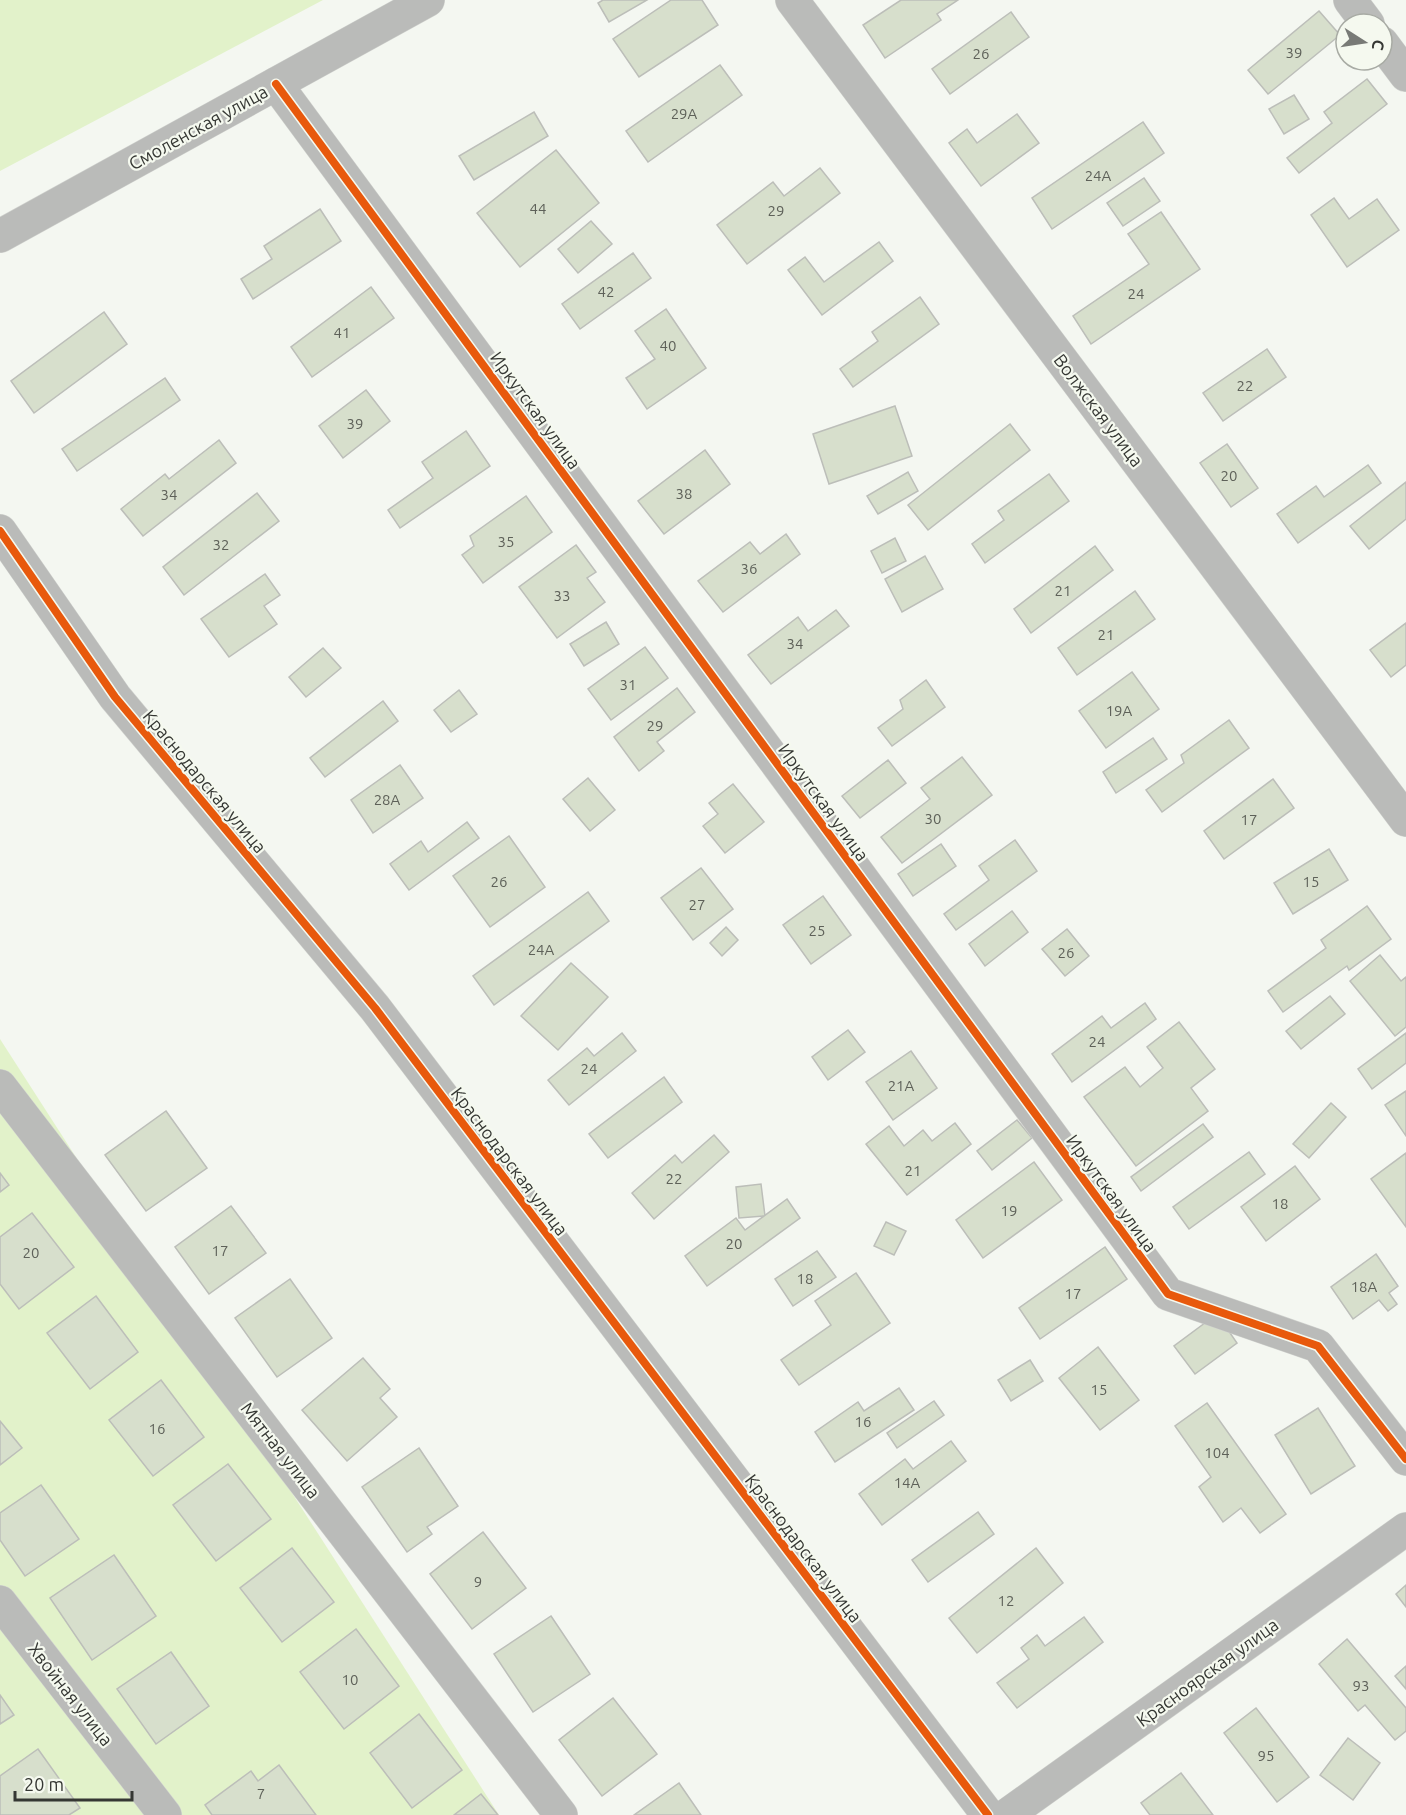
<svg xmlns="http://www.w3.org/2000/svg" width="1406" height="1815" viewBox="0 0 1406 1815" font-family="Ubuntu,sans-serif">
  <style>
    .green { fill: #e2f2ca }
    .building { fill: #d7dfcc; stroke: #bcbeb9; stroke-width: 1.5 }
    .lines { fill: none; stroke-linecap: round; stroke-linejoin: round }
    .minor-casing { stroke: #d2d4d0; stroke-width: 34 }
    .minor { stroke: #babbb9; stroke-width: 33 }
    .cycleway-casing { stroke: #f5f9ef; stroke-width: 11 }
    .cycleway { stroke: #e8590c; stroke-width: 8 }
    .labels { text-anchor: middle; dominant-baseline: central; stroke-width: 4.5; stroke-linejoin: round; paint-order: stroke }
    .number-label { font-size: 15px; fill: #5e6159 }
    .street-label { font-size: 18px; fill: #353733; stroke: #f5f9ef }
  </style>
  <rect width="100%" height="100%" fill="#f4f7f1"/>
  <g class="green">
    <path d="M0 0H323L0 171Z"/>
    <path d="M0 1039 499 1815H0Z"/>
  </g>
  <g class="building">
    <path d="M603 0H647L609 22 598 3Z"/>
    <path d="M671 0H702L718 25 639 77 613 39Z"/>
    <path d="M901 0H958L937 14 941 20 885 58 863 25Z"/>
    <path d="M1319 11 1340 35 1268 94 1248 70Z"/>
    <path d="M1011 12 1029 37 950 94 932 69Z"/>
    <path d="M720 65 742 95 648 162 626 131Z"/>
    <path d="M1367 79 1387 104 1299 173 1287 158 1332 123 1324 112Z"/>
    <path d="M1294 95 1309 119 1284 134 1269 109Z"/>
    <path d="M534 112 548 136 474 180 459 156Z"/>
    <path d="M1017 114 1039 143 981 186 949 143 967 129 977 143Z"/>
    <path d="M1143 122 1164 153 1052 229 1032 198Z"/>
    <path d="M556 150 599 203 520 267 477 213Z"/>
    <path d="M820 168 840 193 747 264 717 225 773 182 784 196Z"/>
    <path d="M1144 178 1160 201 1123 226 1107 203Z"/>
    <path d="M1334 198 1349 219 1377 199 1399 230 1347 267 1311 215Z"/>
    <path d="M320 209 341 241 253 299 241 279 272 259 264 246Z"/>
    <path d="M1161 212 1200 269 1091 344 1073 316 1149 264 1128 234Z"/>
    <path d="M591 221 612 244 578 273 558 249Z"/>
    <path d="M879 242 893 261 822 315 788 270 805 257 824 282Z"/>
    <path d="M633 253 651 278 580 329 562 304Z"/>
    <path d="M371 287 394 318 312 377 291 347Z"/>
    <path d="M920 297 939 324 853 387 840 369 878 341 872 332Z"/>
    <path d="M666 309 706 368 647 409 626 378 655 359 635 331Z"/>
    <path d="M104 312 127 344 34 413 11 381Z"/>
    <path d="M1267 349 1286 377 1223 421 1203 393Z"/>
    <path d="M165 378 180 400 77 471 62 449Z"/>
    <path d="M366 390 390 421 343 458 319 426Z"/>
    <path d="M895 406 912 456 829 484 813 434Z"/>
    <path d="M1010 424 1030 450 928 530 908 505Z"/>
    <path d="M466 431 490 466 400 528 388 510 433 478 422 462Z"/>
    <path d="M219 440 236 463 143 536 121 509 165 474 169 479Z"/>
    <path d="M1227 444 1258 488 1231 507 1200 463Z"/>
    <path d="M705 450 730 484 664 534 638 501Z"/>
    <path d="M1368 465 1381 483 1298 543 1277 514 1316 486 1324 497Z"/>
    <path d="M908 472 918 491 878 514 867 496Z"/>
    <path d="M1049 474 1069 501 985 563 972 544 1004 520 998 511Z"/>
    <path d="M1406 482V519L1369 549 1350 526Z"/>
    <path d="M257 493 279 521 184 595 163 567Z"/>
    <path d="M526 496 552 532 483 583 462 555 474 546 470 536Z"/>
    <path d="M786 534 800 554 723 612 698 581 750 542 760 554Z"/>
    <path d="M895 538 906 561 882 573 871 551Z"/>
    <path d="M576 545 596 572 587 578 605 602 557 638 519 587Z"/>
    <path d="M1095 546 1113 570 1031 633 1014 609Z"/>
    <path d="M925 556 943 589 902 612 885 579Z"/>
    <path d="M265 574 280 595 264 606 277 624 229 657 201 619Z"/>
    <path d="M1135 591 1155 619 1077 675 1058 648Z"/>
    <path d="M836 610 849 626 771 684 748 655 798 617 808 631Z"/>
    <path d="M606 622 619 644 584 666 570 644Z"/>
    <path d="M1406 623V665L1391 677 1370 650Z"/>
    <path d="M645 647 668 678 611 720 588 689Z"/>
    <path d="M323 648 341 668 306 697 289 677Z"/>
    <path d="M1132 672 1159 709 1106 748 1079 711Z"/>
    <path d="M926 680 945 707 892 746 878 728 903 709 900 700Z"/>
    <path d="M677 688 695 712 657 742 664 751 639 771 614 737Z"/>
    <path d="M459 690 477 714 451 732 434 710Z"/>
    <path d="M383 701 398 721 325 777 310 758Z"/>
    <path d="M1229 720 1249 748 1162 812 1146 790 1184 763 1181 755Z"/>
    <path d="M1153 738 1167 759 1116 793 1103 772Z"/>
    <path d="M962 757 992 795 902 863 881 837 930 799 921 788Z"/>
    <path d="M888 760 906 783 860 818 842 796Z"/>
    <path d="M400 765 423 798 373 833 351 800Z"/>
    <path d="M588 778 615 810 590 831 563 799Z"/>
    <path d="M1273 779 1294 808 1224 859 1204 831Z"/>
    <path d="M733 784 764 822 725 853 703 826 718 814 709 803Z"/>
    <path d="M467 822 479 838 409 890 390 864 421 841 428 852Z"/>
    <path d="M509 836 545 887 490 927 453 876Z"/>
    <path d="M1015 840 1037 871 956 930 944 914 989 880 979 866Z"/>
    <path d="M941 844 956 866 913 896 898 874Z"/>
    <path d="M1329 849 1348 880 1293 914 1274 883Z"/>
    <path d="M701 868 733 909 693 940 661 898Z"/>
    <path d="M588 892 609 921 494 1005 473 976Z"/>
    <path d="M823 896 851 935 811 964 783 925Z"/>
    <path d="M1367 906 1391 939 1349 970 1347 966 1283 1012 1268 991 1326 948 1321 940Z"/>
    <path d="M1012 911 1028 932 985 966 969 944Z"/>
    <path d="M726 927 738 940 722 956 710 943Z"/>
    <path d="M1067 929 1089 956 1065 976 1042 949Z"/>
    <path d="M1380 955 1401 981 1406 977V1027L1395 1036 1350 981Z"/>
    <path d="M571 963 608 997 558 1050 521 1016Z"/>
    <path d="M1330 996 1345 1014 1301 1049 1286 1031Z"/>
    <path d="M1145 1003 1156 1019 1072 1082 1052 1054 1102 1016 1111 1028Z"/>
    <path d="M1179 1022 1215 1069 1191 1088 1208 1111 1136 1166 1084 1097 1125 1067 1140 1087 1163 1068 1147 1047Z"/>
    <path d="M848 1030 865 1052 828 1080 812 1057Z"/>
    <path d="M622 1033 636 1051 569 1105 548 1080 587 1048 594 1056Z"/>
    <path d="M1406 1033V1063L1372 1089 1358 1069Z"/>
    <path d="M911 1051 937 1088 893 1120 866 1082Z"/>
    <path d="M664 1077 682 1102 608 1158 589 1134Z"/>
    <path d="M1406 1091V1136L1385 1105Z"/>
    <path d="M1331 1103 1346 1117 1309 1158 1293 1144Z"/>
    <path d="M166 1111 207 1168 146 1211 105 1155Z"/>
    <path d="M1017 1120 1032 1138 992 1170 977 1151Z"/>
    <path d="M955 1123 971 1144 907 1195 866 1144 889 1126 904 1146 923 1130 932 1141Z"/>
    <path d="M1203 1124 1213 1137 1141 1191 1131 1177Z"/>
    <path d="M714 1135 729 1152 654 1219 632 1193 675 1155 682 1163Z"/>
    <path d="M1249 1152 1265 1174 1189 1229 1173 1207Z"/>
    <path d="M1406 1153V1227L1371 1179Z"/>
    <path d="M1034 1162 1062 1200 983 1258 956 1220Z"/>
    <path d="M1295 1166 1320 1199 1266 1241 1241 1207Z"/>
    <path d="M0 1173 9 1185 0 1192Z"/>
    <path d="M761 1184 765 1216 739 1218 736 1187Z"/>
    <path d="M787 1199 800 1218 707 1286 685 1256 736 1218 745 1230Z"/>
    <path d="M231 1206 266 1253 209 1294 175 1247Z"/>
    <path d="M32 1213 74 1267 19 1309 0 1284V1237Z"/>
    <path d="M886 1222 906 1231 894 1255 874 1246Z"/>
    <path d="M1105 1247 1127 1279 1040 1339 1019 1308Z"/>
    <path d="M817 1251 836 1277 793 1306 775 1279Z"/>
    <path d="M1376 1254 1398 1286 1389 1293 1397 1304 1388 1311 1379 1300 1353 1319 1331 1287Z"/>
    <path d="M856 1273 890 1323 799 1385 781 1360 831 1325 815 1301Z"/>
    <path d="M290 1279 332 1338 277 1377 235 1318Z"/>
    <path d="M96 1296 138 1352 90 1389 47 1333Z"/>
    <path d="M1217 1314 1237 1343 1195 1374 1174 1346Z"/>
    <path d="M1098 1347 1139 1400 1100 1430 1059 1378Z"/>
    <path d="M363 1358 390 1389 380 1398 397 1417 347 1461 302 1410Z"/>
    <path d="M1030 1360 1043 1381 1011 1401 998 1380Z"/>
    <path d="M161 1380 204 1437 153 1476 109 1420Z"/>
    <path d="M899 1388 914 1410 835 1462 815 1432 858 1402 864 1411Z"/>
    <path d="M934 1401 944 1415 897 1448 887 1433Z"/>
    <path d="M1207 1403 1286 1514 1260 1533 1241 1508 1223 1522 1199 1487 1211 1477 1175 1426Z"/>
    <path d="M1318 1408 1355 1466 1311 1494 1275 1435Z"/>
    <path d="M0 1421 22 1448 0 1465Z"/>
    <path d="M951 1441 966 1461 882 1525 859 1494 905 1459 913 1469Z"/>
    <path d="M419 1448 458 1506 427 1527 432 1534 407 1552 362 1487Z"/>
    <path d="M228 1464 271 1519 216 1561 173 1505Z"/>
    <path d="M41 1485 79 1539 25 1576 0 1540V1513Z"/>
    <path d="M978 1512 994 1534 928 1582 912 1560Z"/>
    <path d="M483 1532 526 1588 472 1629 430 1574Z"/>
    <path d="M292 1548 334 1602 282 1642 240 1588Z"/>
    <path d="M1036 1548 1063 1583 977 1653 949 1618Z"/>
    <path d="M114 1555 156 1616 92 1660 50 1598Z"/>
    <path d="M1406 1585V1607L1396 1594Z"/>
    <path d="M551 1616 590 1674 533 1712 494 1654Z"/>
    <path d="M1084 1617 1103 1642 1017 1708 997 1683 1029 1659 1021 1648 1037 1635 1045 1646Z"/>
    <path d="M356 1629 399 1686 344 1729 300 1672Z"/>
    <path d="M1347 1639 1406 1708V1731L1395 1740 1365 1705 1358 1711 1319 1664Z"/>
    <path d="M171 1652 209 1706 156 1744 117 1689Z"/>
    <path d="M1406 1666V1689L1395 1676Z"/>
    <path d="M0 1695 14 1715 0 1724Z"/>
    <path d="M613 1698 657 1754 602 1796 559 1740Z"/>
    <path d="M1256 1708 1309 1777 1277 1802 1224 1733Z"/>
    <path d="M419 1714 462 1770 412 1808 370 1753Z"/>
    <path d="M1348 1738 1380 1763 1353 1800 1320 1775Z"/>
    <path d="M38 1749 80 1808 69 1815H0V1776Z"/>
    <path d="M279 1765 316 1815H212L205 1805 251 1771 258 1781Z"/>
    <path d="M1181 1773 1213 1815H1150L1141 1803Z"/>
    <path d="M679 1783 701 1815H634Z"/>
    <path d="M481 1794 498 1815H454Z"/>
  </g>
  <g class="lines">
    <g class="minor-casing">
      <g id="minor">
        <path d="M792 0 1406 820"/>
        <path d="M1350 0 1368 24"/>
        <path d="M1382 43 1406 75"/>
        <path d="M276 84 1168 1294 1318 1346 1406 1459"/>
        <path d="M0 236 428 0"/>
        <path d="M0 531 115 697 375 1008 988 1815"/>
        <path d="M0 1086 561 1815"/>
        <path d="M0 1602 165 1815"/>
        <path d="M1007 1815 1406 1529"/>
      </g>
    </g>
    <use href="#minor" class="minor"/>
    <g class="cycleway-casing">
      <g id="cycleway">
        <path d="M276 84 1168 1294 1318 1346 1406 1459"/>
        <path d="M0 531 115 697 375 1008 988 1815"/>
      </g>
    </g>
    <use href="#cycleway" class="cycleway"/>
  </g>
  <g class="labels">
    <g class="number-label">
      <text x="1294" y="52">39</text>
      <text x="981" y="53">26</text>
      <text x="684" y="113">29А</text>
      <text x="1098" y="175">24А</text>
      <text x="538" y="208">44</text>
      <text x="776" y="210">29</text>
      <text x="606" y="291">42</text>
      <text x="1136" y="293">24</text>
      <text x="342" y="332">41</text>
      <text x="668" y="345">40</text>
      <text x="1245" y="385">22</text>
      <text x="355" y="423">39</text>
      <text x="1229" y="475">20</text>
      <text x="684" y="493">38</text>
      <text x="169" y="494">34</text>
      <text x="506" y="541">35</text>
      <text x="221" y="544">32</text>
      <text x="749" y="568">36</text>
      <text x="1063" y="590">21</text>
      <text x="562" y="595">33</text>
      <text x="1106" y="634">21</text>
      <text x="795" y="643">34</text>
      <text x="628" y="684">31</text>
      <text x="1119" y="710">19А</text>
      <text x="655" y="725">29</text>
      <text x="387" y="799">28А</text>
      <text x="933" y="818">30</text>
      <text x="1249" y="819">17</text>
      <text x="499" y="881">26</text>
      <text x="1311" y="881">15</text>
      <text x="697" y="904">27</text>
      <text x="817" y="930">25</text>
      <text x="541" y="949">24А</text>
      <text x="1066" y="952">26</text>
      <text x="1097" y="1041">24</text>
      <text x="589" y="1068">24</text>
      <text x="901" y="1085">21А</text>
      <text x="913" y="1170">21</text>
      <text x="674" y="1178">22</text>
      <text x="1280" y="1203">18</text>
      <text x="1009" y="1210">19</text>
      <text x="734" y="1243">20</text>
      <text x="220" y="1250">17</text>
      <text x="31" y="1252">20</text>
      <text x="805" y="1278">18</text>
      <text x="1364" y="1286">18А</text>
      <text x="1073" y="1293">17</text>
      <text x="1099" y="1389">15</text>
      <text x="863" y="1421">16</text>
      <text x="157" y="1428">16</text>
      <text x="1217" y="1452">104</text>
      <text x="907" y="1482">14А</text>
      <text x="478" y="1581">9</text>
      <text x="1006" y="1600">12</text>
      <text x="350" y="1679">10</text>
      <text x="1361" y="1685">93</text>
      <text x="1266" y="1755">95</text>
      <text x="261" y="1793">7</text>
    </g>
    <g class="street-label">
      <text transform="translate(198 127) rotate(-29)">Смоленская улица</text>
      <text transform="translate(536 410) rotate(54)">Иркутская улица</text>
      <text transform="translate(1099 410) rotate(53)">Волжская улица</text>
      <text transform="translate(205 781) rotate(50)">Краснодарская улица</text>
      <text transform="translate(824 802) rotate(54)">Иркутская улица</text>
      <text transform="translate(510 1161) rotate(53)">Краснодарская улица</text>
      <text transform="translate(1112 1193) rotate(54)">Иркутская улица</text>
      <text transform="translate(281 1450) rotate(52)">Мятная улица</text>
      <text transform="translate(804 1548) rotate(53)">Краснодарская улица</text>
      <text transform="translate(1207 1672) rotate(-36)">Красноярская улица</text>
      <text transform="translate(71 1694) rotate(52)">Хвойная улица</text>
    </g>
  </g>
  <g transform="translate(1364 42) rotate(102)"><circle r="28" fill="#f5f9ef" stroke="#a8aba4" stroke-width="1.5"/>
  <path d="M0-4.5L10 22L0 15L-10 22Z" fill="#787a76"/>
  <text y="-9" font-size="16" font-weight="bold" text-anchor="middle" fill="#353733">С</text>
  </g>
  <path d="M15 1791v9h117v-9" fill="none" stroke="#353733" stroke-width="3"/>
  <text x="24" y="1791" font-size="18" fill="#353733" stroke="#f5f9ef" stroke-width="4.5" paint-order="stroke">20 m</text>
</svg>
